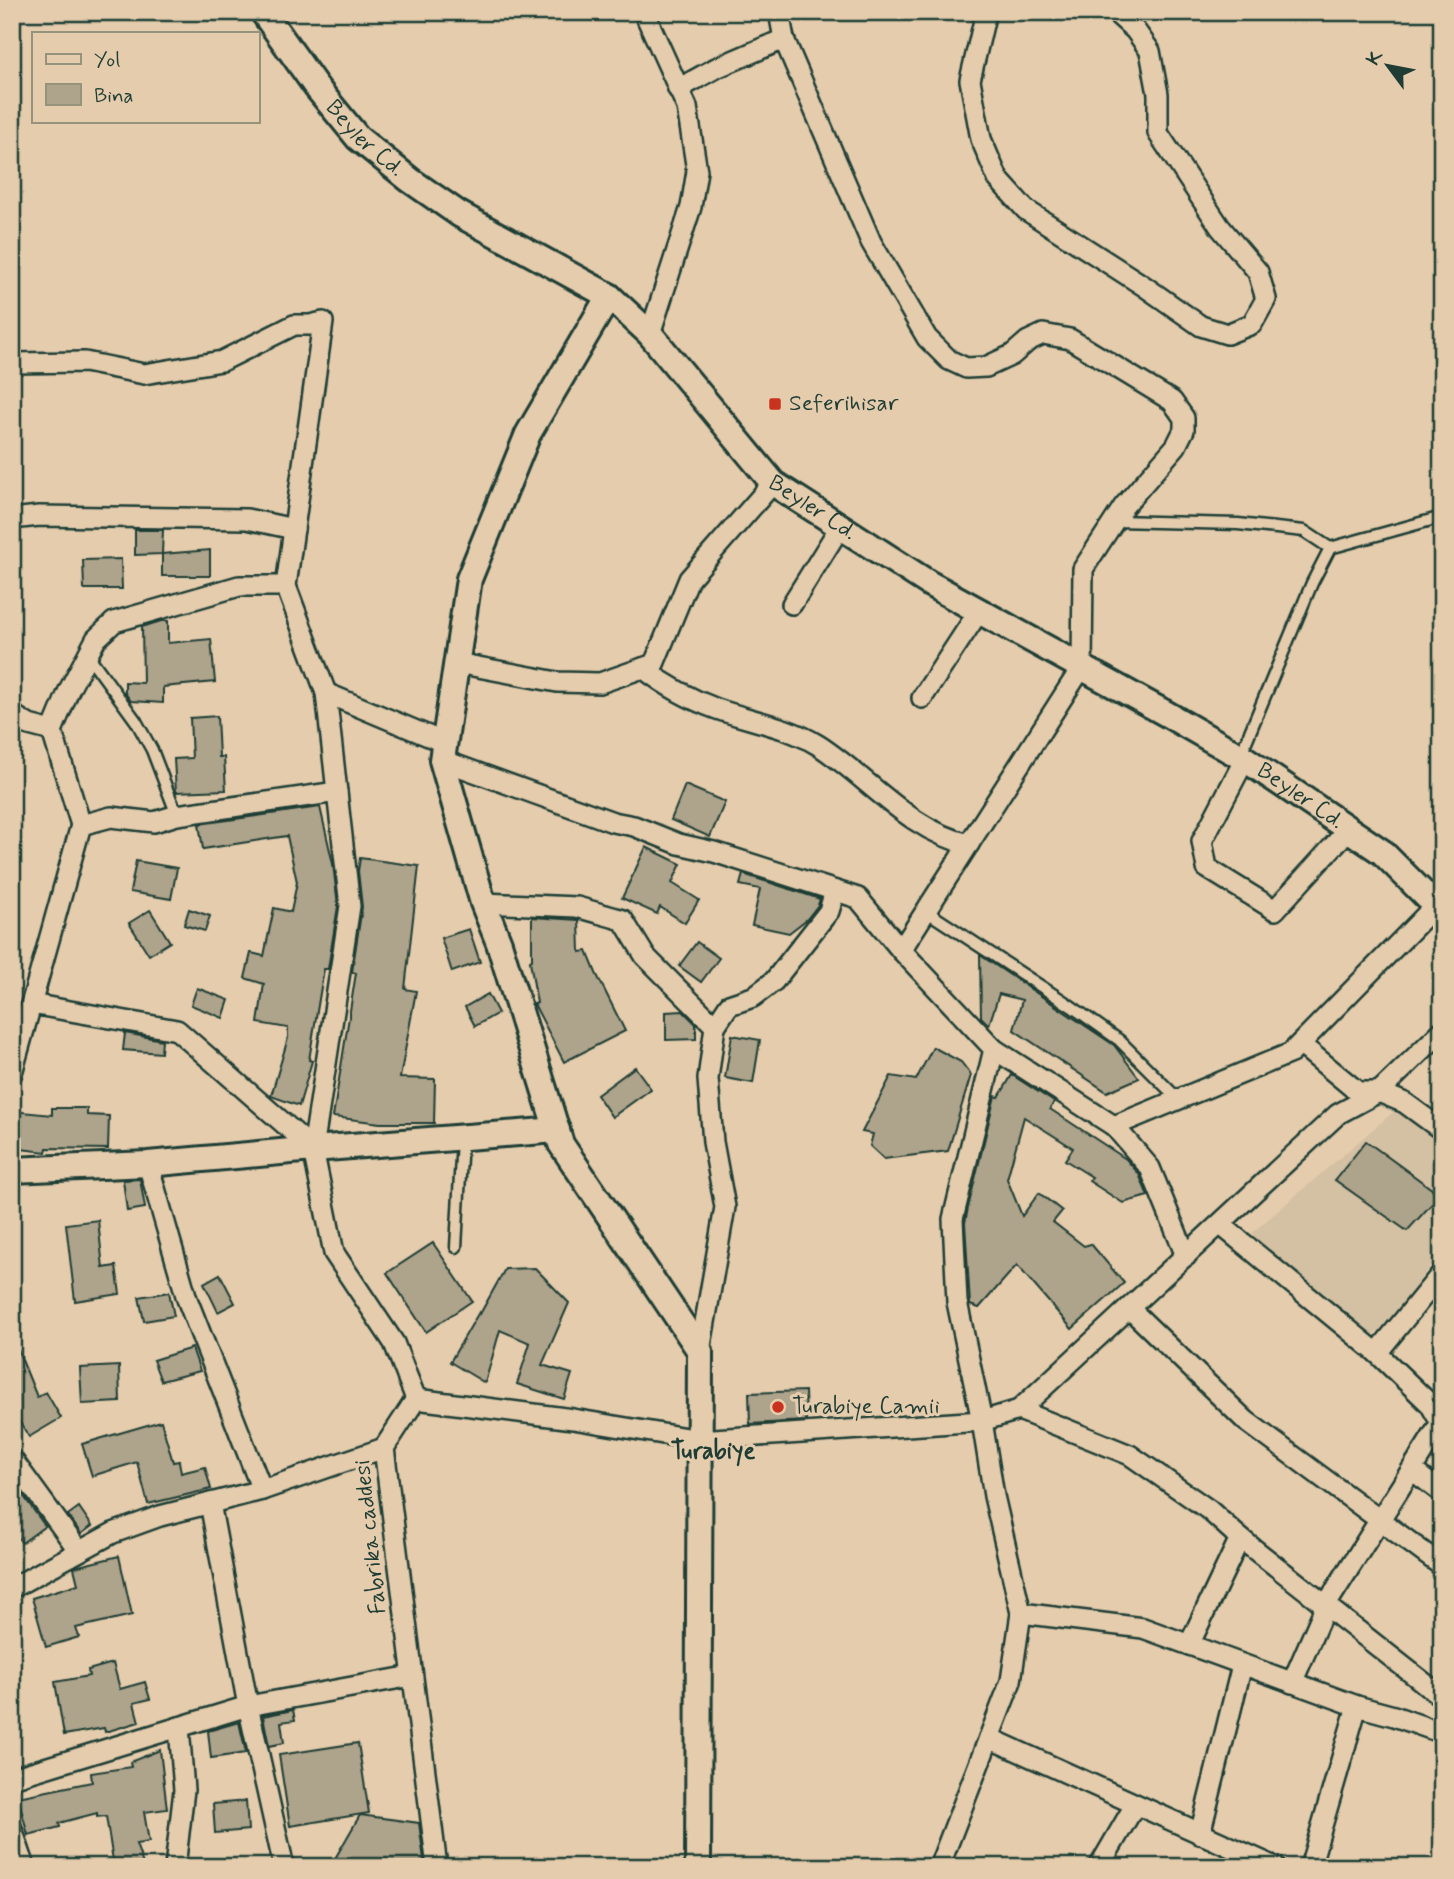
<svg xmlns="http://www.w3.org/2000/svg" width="1454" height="1879" viewBox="0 0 1454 1879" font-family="Mynerve,sans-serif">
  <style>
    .built { fill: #d4c0a3 }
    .building { fill: #aea38b; stroke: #1f3d34; stroke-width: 2 }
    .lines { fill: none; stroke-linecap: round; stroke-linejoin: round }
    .service-casing { stroke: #1f3d34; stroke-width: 15 }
    .minor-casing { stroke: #1f3d34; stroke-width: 24 }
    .tertiary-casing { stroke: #1f3d34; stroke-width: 30 }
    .service { stroke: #e5ccad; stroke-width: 10 }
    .minor { stroke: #e5ccad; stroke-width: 19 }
    .tertiary { stroke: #e5ccad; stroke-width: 24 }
    .poi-dot { fill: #c8321e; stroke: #e5ccad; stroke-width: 2.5 }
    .labels { text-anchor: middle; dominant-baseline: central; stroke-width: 6; stroke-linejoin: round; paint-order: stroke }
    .street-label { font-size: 23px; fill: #1f3d34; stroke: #e5ccad }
    .poi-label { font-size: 23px; fill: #1f3d34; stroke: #e5ccad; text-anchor: start }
    .neighbourhood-label { font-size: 24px; font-weight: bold; fill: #1f3d34; stroke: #e5ccad }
  </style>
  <rect width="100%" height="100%" fill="#e5ccad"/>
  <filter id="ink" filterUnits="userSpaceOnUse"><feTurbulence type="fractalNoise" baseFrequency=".0143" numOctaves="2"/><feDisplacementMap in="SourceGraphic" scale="14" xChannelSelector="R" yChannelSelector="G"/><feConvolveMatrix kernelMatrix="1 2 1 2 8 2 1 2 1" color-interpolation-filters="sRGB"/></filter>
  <g filter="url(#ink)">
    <path class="built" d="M1398 1108 1442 1139V1250L1385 1329 1365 1336 1256 1246 1253 1232Z"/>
    <g class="building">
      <path d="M135 530H163L162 554 135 555Z"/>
      <path d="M210 550V576H162V554Z"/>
      <path d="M121 559 122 589H84L83 560Z"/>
      <path d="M161 621H168V643L211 639 215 682 163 687V703L131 701 125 693V682L143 683 142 627Z"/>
      <path d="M217 716 219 757H224L226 790 176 792 174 759 192 758 190 718Z"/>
      <path d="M685 785 725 802 710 837 671 820Z"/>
      <path d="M320 807 333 864 338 906 328 969H324L320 993 309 1060 312 1061 299 1106 271 1096 288 1038V1028L258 1023 264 984 245 978 251 953 264 956 274 908 291 912 297 882 287 836 203 849 199 824Z"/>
      <path d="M646 847 681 864 672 883 699 900 685 923 660 907 657 914 622 898Z"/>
      <path d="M360 858 419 866 405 989 416 991 400 1078 435 1079 434 1123H380L333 1117 356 973 352 972 362 907 358 871Z"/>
      <path d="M136 861 177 868 171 899 130 892Z"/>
      <path d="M743 874 820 899 818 905 807 919 789 933 752 925 760 889 740 885Z"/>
      <path d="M189 909 210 916 205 931 184 925Z"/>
      <path d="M150 910 170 942 149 955 129 923Z"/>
      <path d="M532 917 579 920 580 952 587 951 596 973 625 1031 564 1062 534 1004 537 1003 530 961 532 960Z"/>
      <path d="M469 929 480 962 452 972 441 938Z"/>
      <path d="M697 942 719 958 701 982 679 966Z"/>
      <path d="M980 955 1114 1045 1139 1078 1107 1092 1014 1030 1022 1000 999 994 989 1025 981 1017Z"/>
      <path d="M197 988 229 1000 223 1018 191 1005Z"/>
      <path d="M488 994 498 1013 475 1026 465 1007Z"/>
      <path d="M683 1011 696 1024V1039L666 1040V1012Z"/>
      <path d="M125 1033 162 1040 161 1053 123 1050Z"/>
      <path d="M732 1035 760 1040 753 1083 725 1078Z"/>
      <path d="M933 1047 961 1062 971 1075 948 1151 884 1159 870 1146 873 1134 862 1132 891 1076 916 1080Z"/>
      <path d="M635 1067 651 1089 612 1117 597 1095Z"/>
      <path d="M1012 1075 1054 1102 1050 1109 1126 1159 1139 1174 1148 1196 1123 1203 1089 1181 1092 1177 1065 1160 1073 1148 1024 1117 1007 1179 1022 1216 1039 1193 1062 1211 1053 1222 1084 1246 1091 1244 1124 1283 1072 1329 1017 1265 979 1308 970 1305 965 1223 968 1208 995 1096 999 1097Z"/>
      <path d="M52 1108H87V1115L109 1116 108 1149 47 1148 46 1152 12 1148V1111L52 1115Z"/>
      <path d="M1366 1141 1440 1195 1407 1231 1335 1180Z"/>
      <path d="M140 1179 145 1208 127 1211 123 1180Z"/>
      <path d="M98 1220 103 1268 116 1266 120 1294 75 1301 66 1224Z"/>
      <path d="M433 1243 472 1301 426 1332 387 1273Z"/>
      <path d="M535 1268 569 1303 542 1365 572 1374 564 1399 517 1384 530 1343 500 1330 485 1383 450 1362 479 1312 480 1314 505 1269Z"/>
      <path d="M220 1274 235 1303 218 1312 204 1283Z"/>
      <path d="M169 1292 174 1316 144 1321 139 1297Z"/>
      <path d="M13 1338 37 1397 46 1392 61 1418 29 1437 12 1409Z"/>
      <path d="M192 1348 200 1371 161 1381 153 1360Z"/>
      <path d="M119 1366 120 1402 82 1404 80 1368Z"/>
      <path d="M805 1391 806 1421 750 1424 749 1393Z"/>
      <path d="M161 1421 173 1462 179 1461 181 1473 205 1467 211 1489 148 1504 137 1462 92 1476 82 1444Z"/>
      <path d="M12 1480 45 1526 22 1543 12 1529Z"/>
      <path d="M79 1507 92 1526 81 1534 68 1515Z"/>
      <path d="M119 1556 132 1615 76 1628 79 1637 46 1647 32 1598 78 1584 74 1568 79 1566Z"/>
      <path d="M113 1663 120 1689 145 1682 150 1699 134 1703 139 1722 105 1732 104 1728 64 1735 55 1682 89 1676 88 1670Z"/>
      <path d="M293 1710 295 1720 281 1722 284 1743 269 1746 263 1716Z"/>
      <path d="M239 1722 246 1753 211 1758 208 1731Z"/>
      <path d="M358 1743 369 1813 290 1826 279 1755Z"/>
      <path d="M160 1750 167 1809 144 1812 149 1842 136 1844 144 1867H114L106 1816 97 1817V1813L59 1823 60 1827 28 1835 18 1797 92 1782 91 1773 131 1767 130 1762Z"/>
      <path d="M246 1801 248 1830 215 1833 213 1804Z"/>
      <path d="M360 1815 419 1823 425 1867H347L333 1862Z"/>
    </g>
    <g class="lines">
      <g class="service-casing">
        <g id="service">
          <path d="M1115 521 1238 524 1304 531 1330 548"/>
          <path d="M88 655 136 721 152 750 177 815"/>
          <path d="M1240 756 1312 583 1330 548 1442 517"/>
          <path d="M926 911 1071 1006 1119 1040 1178 1099"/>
          <path d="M456 1247 462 1139"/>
        </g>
      </g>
      <g class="minor-casing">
        <g id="minor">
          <path d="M644 12 687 107 697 171 691 207 650 334"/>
          <path d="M779 12 784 39 871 242 927 338 949 360 966 368 986 367 1012 355 1028 341 1043 334 1070 339 1172 401 1184 418V430L1176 446 1124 506 1083 569 1082 667 901 950 994 1049 953 1219 957 1302 982 1421 994 1496 1021 1613 1011 1681 939 1867"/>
          <path d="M986 12 970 80 981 139 998 179 1026 210 1144 286 1201 326 1227 334 1252 324 1266 299 1258 272 1220 227 1158 133V94L1150 51 1135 30 1115 12"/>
          <path d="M678 89 716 68 784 39"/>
          <path d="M12 363 85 362 144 374 222 361 294 325H310L323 322 286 586 326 693 337 792"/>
          <path d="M12 519 39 516 247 519 294 529"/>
          <path d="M792 604 840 527"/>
          <path d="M457 663 557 682 600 683 654 664 689 579 773 483"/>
          <path d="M643 668C666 686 689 699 717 709 751 721 787 726 818 745 867 776 909 831 969 844"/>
          <path d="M326 693 445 743"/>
          <path d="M922 698 979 611"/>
          <path d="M12 714 29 725 52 731"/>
          <path d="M1245 759 1202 841 1207 868 1275 910 1348 830"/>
          <path d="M442 760 613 822 634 826 679 844 714 852 858 898 901 950"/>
          <path d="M81 825 52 731 69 690 96 639 114 622 239 586H286"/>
          <path d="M483 903 577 907 623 920 645 956 715 1026"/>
          <path d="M31 1004 177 1030 313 1149"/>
          <path d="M1300 1044 1358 1092H1379L1405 1103 1442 1130"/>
          <path d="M994 1049 1114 1126 1150 1168 1186 1256"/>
          <path d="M12 1073 81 825 111 817 154 822 177 815 337 792 350 906 313 1149 334 1253 394 1343 416 1399 384 1448 437 1867"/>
          <path d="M1114 1126 1291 1053 1435 906"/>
          <path d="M148 1164 187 1299 262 1490"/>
          <path d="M1221 1225 1377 1353"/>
          <path d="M1129 1308 1338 1114 1379 1092 1442 1031"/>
          <path d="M700 1351 725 1207 713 1142 708 1079 715 1026 729 1005 753 997 774 981 829 911 835 891"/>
          <path d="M416 1399 573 1419 699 1440 982 1421 1019 1410 1129 1308 1246 1421 1442 1566"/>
          <path d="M1019 1410 1130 1455 1209 1510 1240 1538 1442 1697"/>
          <path d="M12 1459 79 1551"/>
          <path d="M1412 1470 1442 1493"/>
          <path d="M210 1503 248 1706 284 1867"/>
          <path d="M12 1588 113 1533 160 1516 262 1490 384 1448"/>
          <path d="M1021 1613 1143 1628 1357 1706 1394 1716 1442 1733"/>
          <path d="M1189 1645 1240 1538"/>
          <path d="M1292 1683 1326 1605 1441 1423 1430 1404 1377 1353 1442 1273"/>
          <path d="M989 1738 1275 1867"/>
          <path d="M12 1778 248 1706 412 1676"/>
          <path d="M12 1829 25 1867"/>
          <path d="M1200 1834 1242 1665"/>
          <path d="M175 1867 184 1790 179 1727"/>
          <path d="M1099 1867 1135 1805"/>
          <path d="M1310 1867 1357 1706"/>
        </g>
      </g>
      <g class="tertiary-casing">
        <g id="tertiary">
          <path id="s1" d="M263 12 317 88 358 138 410 180 459 214 609 296 650 334 773 483 930 584 1165 713 1245 759 1382 852 1442 912"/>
          <path d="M609 296 528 434 469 579 442 760 483 903 499 943 561 1144 700 1351 698 1867"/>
          <path d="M12 1170 148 1164 313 1149 557 1130"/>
        </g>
      </g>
      <use href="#service" class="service"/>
      <use href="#minor" class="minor"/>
      <use href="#tertiary" class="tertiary"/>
    </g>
  </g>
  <g class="poi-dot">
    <rect x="768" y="397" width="14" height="14" rx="3.5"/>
    <circle cx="778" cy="1407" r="7"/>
  </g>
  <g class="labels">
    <g class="street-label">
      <text stroke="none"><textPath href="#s1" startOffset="163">Beyler Cd.</textPath></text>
      <text stroke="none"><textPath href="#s1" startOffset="751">Beyler Cd.</textPath></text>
      <text stroke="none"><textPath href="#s1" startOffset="1318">Beyler Cd.</textPath></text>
      <text transform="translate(371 1537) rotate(-96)">Fabrika caddesi</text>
    </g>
    <g class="poi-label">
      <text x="789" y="404">Seferihisar</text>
      <text x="792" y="1407">Turabiye Camii</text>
    </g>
    <g class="neighbourhood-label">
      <text x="713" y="1451">Turabiye</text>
    </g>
  </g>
  <rect width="1454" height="1879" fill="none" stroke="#e5ccad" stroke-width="42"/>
  <rect x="21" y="21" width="1412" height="1837" fill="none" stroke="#1f3d34" stroke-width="2.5" filter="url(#ink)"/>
  <rect x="32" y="32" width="228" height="91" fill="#e5ccad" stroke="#96937d" stroke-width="2"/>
  <rect x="46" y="54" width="35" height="10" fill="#e5ccad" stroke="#96937d" stroke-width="2"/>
  <text x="94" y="66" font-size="21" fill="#1f3d34">Yol</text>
  <rect x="46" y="84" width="35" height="21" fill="#aea38b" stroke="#96937d" stroke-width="2"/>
  <text x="94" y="102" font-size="21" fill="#1f3d34">Bina</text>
  <g transform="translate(1388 66) rotate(302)" stroke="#e5ccad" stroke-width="5" paint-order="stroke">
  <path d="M0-5L12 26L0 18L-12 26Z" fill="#1f3d34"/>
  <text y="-10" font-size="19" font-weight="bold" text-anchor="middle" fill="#1f3d34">K</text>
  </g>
</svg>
